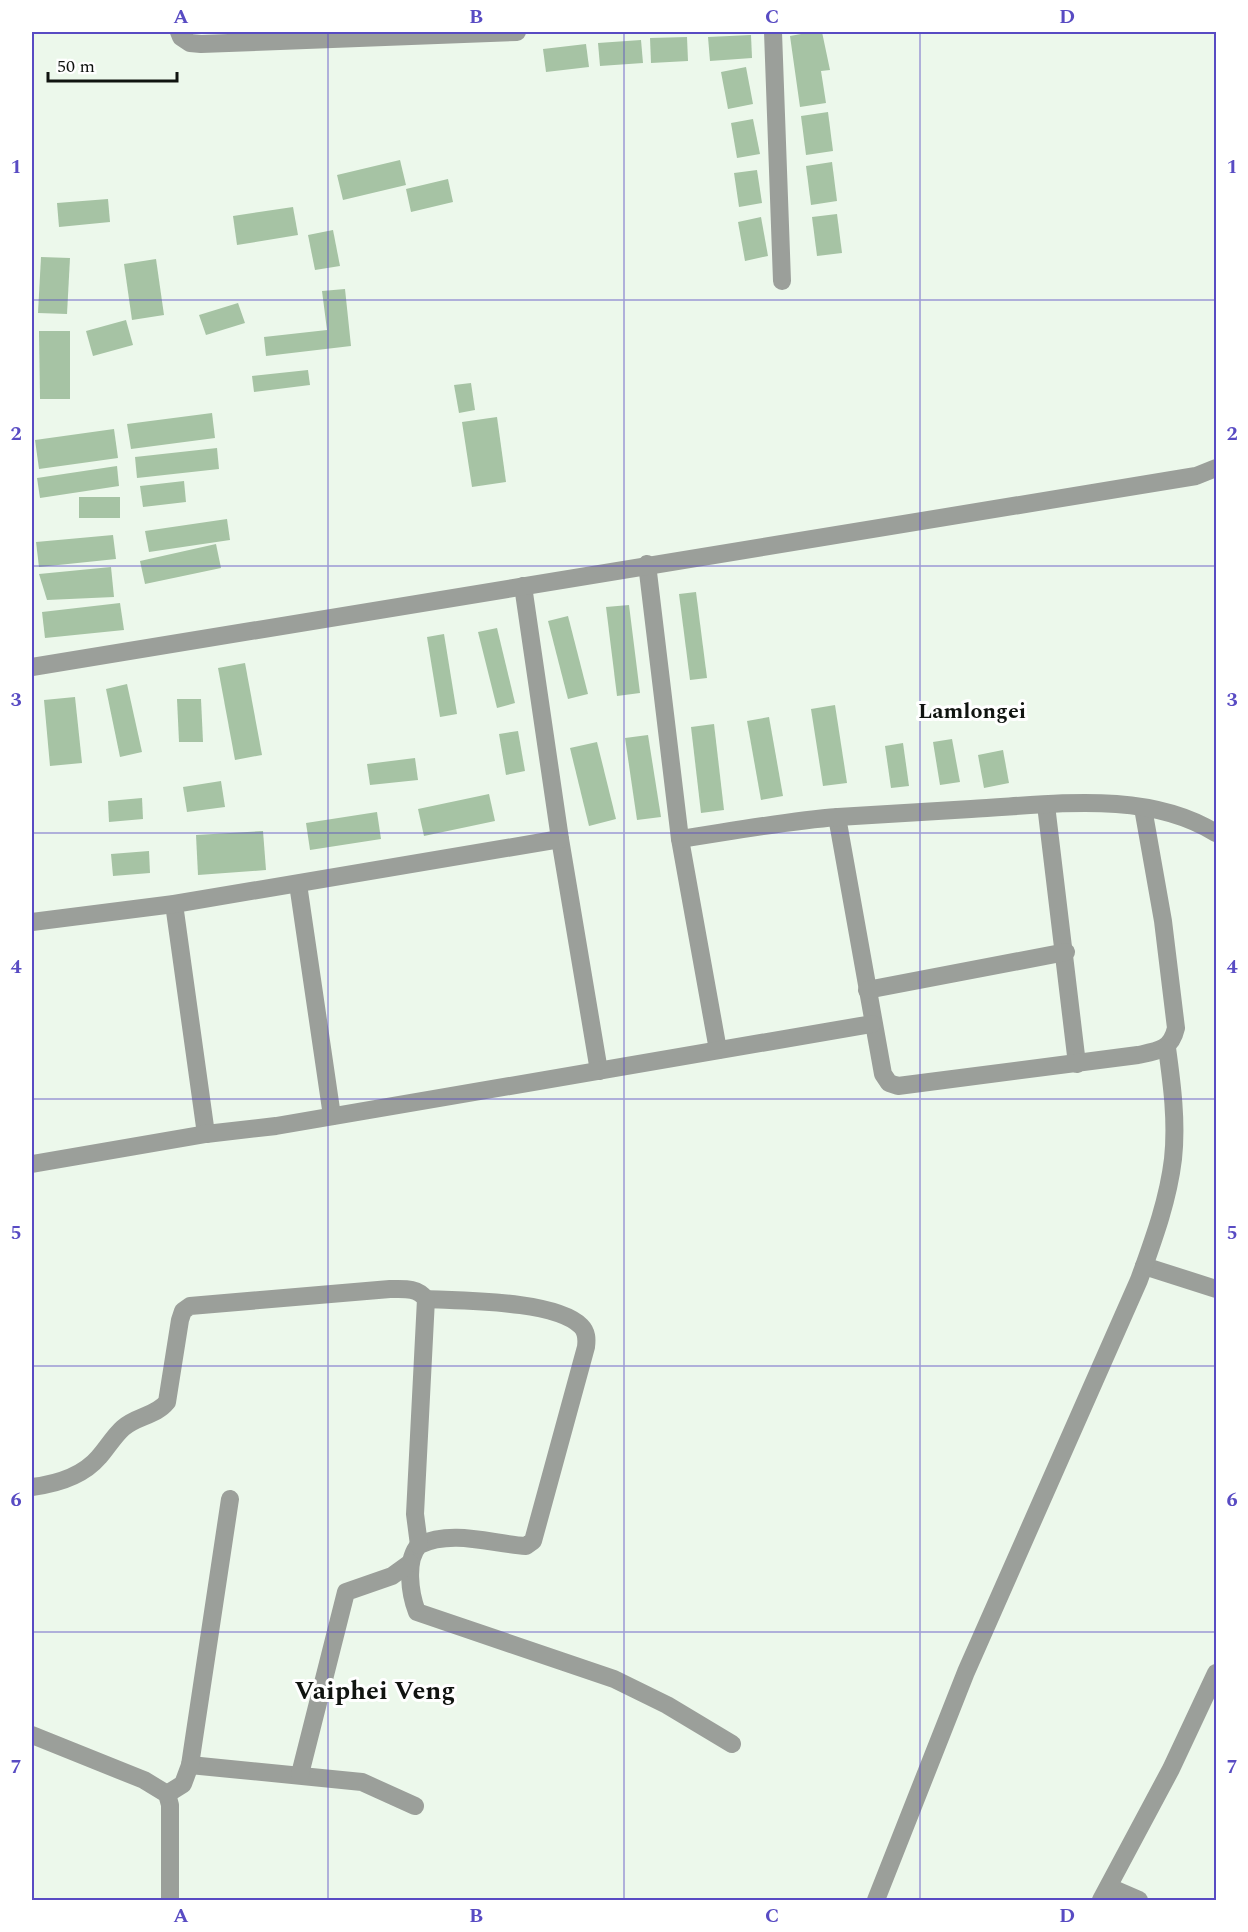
<svg xmlns="http://www.w3.org/2000/svg" width="1248" height="1932" viewBox="0 0 1248 1932" font-family="Spectral,serif">
  <style>
    .building { fill: #a6c3a4 }
    .lines { fill: none; stroke-linecap: round; stroke-linejoin: round }
    .minor { stroke: #9b9f9a; stroke-width: 18 }
    .grid { fill: none; stroke: #584bc3; stroke-width: 1.5; stroke-opacity: 0.55 }
    .labels { text-anchor: middle; dominant-baseline: central; stroke-width: 6; stroke-linejoin: round; paint-order: stroke }
    .quarter-label { font-size: 22px; font-weight: bold; fill: #101410; stroke: #fff }
    .district-label { font-size: 26px; font-weight: bold; fill: #101410; stroke: #fff }
    .neatline { fill: none; stroke: #584bc3; stroke-width: 2 }
    .grid-label { font-size: 20px; text-anchor: middle; font-weight: bold; fill: #584bc3 }
  </style>
  <rect width="100%" height="100%" fill="#ecf8eb"/>
  <g class="building">
    <path d="M812 32H822L830 70 821 71 826 103 800 107 790 36Z"/>
    <path d="M751 35 752 58 710 61 708 37Z"/>
    <path d="M687 37 688 61 651 63 650 38Z"/>
    <path d="M641 40 643 63 600 66 598 43Z"/>
    <path d="M586 44 589 67 546 72 543 49Z"/>
    <path d="M746 67 753 104 728 109 721 72Z"/>
    <path d="M828 112 833 151 806 155 801 116Z"/>
    <path d="M753 119 760 154 737 158 731 123Z"/>
    <path d="M400 160 406 185 343 200 337 175Z"/>
    <path d="M832 162 837 201 811 205 806 166Z"/>
    <path d="M757 170 762 203 739 207 734 173Z"/>
    <path d="M448 179 453 202 411 212 406 189Z"/>
    <path d="M108 199 110 222 59 227 57 203Z"/>
    <path d="M293 207 298 235 237 245 233 216Z"/>
    <path d="M837 214 842 253 817 256 812 217Z"/>
    <path d="M761 217 768 256 745 261 738 222Z"/>
    <path d="M333 230 340 266 315 270 308 235Z"/>
    <path d="M41 257 70 258 67 314 38 313Z"/>
    <path d="M156 259 164 315 132 320 124 264Z"/>
    <path d="M345 289 351 346 266 356 264 337 327 330 322 291Z"/>
    <path d="M238 303 245 323 206 335 199 315Z"/>
    <path d="M126 320 133 345 93 356 86 331Z"/>
    <path d="M39 331H70V399H40Z"/>
    <path d="M308 370 310 385 254 392 252 376Z"/>
    <path d="M471 383 475 410 459 413 454 385Z"/>
    <path d="M212 413 215 438 131 449 127 424Z"/>
    <path d="M497 417 506 482 472 487 462 422Z"/>
    <path d="M114 429 118 458 39 469 35 440Z"/>
    <path d="M217 448 219 469 137 478 135 457Z"/>
    <path d="M117 466 119 486 40 498 37 478Z"/>
    <path d="M184 481 186 502 143 507 140 486Z"/>
    <rect x="79" y="497" width="41" height="21"/>
    <path d="M227 519 230 540 149 552 145 531Z"/>
    <path d="M113 535 116 559 39 567 36 542Z"/>
    <path d="M216 544 221 568 145 584 140 561Z"/>
    <path d="M111 567 114 597 47 600 39 574Z"/>
    <path d="M696 592 707 678 690 680 679 594Z"/>
    <path d="M120 603 124 630 45 638 42 612Z"/>
    <path d="M629 605 640 693 617 696 606 607Z"/>
    <path d="M568 616 588 694 568 699 548 621Z"/>
    <path d="M497 628 515 703 497 708 478 632Z"/>
    <path d="M444 634 457 714 440 717 427 637Z"/>
    <path d="M245 663 262 755 235 760 218 668Z"/>
    <path d="M127 684 142 752 120 757 106 689Z"/>
    <path d="M75 697 82 763 50 766 44 700Z"/>
    <path d="M177 699H201L203 742H179Z"/>
    <path d="M835 705 847 783 823 786 811 709Z"/>
    <path d="M769 717 783 796 761 800 747 721Z"/>
    <path d="M714 724 724 810 701 813 691 727Z"/>
    <path d="M518 731 525 771 506 775 499 734Z"/>
    <path d="M648 735 661 817 637 820 625 738Z"/>
    <path d="M952 739 960 782 940 785 933 742Z"/>
    <path d="M597 742 616 819 589 826 570 748Z"/>
    <path d="M903 743 909 786 891 788 885 746Z"/>
    <path d="M1003 750 1009 783 984 788 978 755Z"/>
    <path d="M415 758 418 780 370 785 367 764Z"/>
    <path d="M221 781 225 807 187 812 183 787Z"/>
    <path d="M489 794 495 821 424 836 418 809Z"/>
    <path d="M142 798 143 819 109 822 108 801Z"/>
    <path d="M377 812 381 839 310 850 306 823Z"/>
    <path d="M263 831 266 870 198 875 196 835Z"/>
    <path d="M149 851 150 873 113 876 111 854Z"/>
  </g>
  <g class="lines">
    <g class="minor">
      <path d="M179 32 181 37 190 43 201 44 517 32"/>
      <path d="M773 32 782 281"/>
      <path d="M647 564 680 839 718 1050"/>
      <path d="M523 586 560 839 599 1071"/>
      <path d="M32 667 1196 476 1216 468"/>
      <path d="M1046 805 1077 1064"/>
      <path d="M837 817 883 1074 889 1083 898 1086 1138 1055C1158 1051 1171 1050 1176 1028L1163 921 1143 808"/>
      <path d="M680 839C733 831 786 821 838 817 882 814 927 812 971 809 1050 805 1145 789 1216 833"/>
      <path d="M298 884 332 1116"/>
      <path d="M174 904 206 1134"/>
      <path d="M32 922 174 904 560 839"/>
      <path d="M867 990 1066 952"/>
      <path d="M32 1164 206 1134 276 1126 872 1024"/>
      <path d="M1144 1266 1216 1289"/>
      <path d="M426 1299C462 1301 555 1300 581 1326 587 1332 587 1339 586 1347L533 1541 526 1546C492 1544 453 1529 419 1545 405 1560 410 1594 417 1612L614 1679 667 1705 732 1744"/>
      <path d="M32 1487C56 1484 82 1477 99 1457 107 1448 114 1436 123 1428 136 1416 156 1416 167 1402L180 1320 183 1311 190 1306 390 1289C403 1289 417 1287 426 1299L415 1514 419 1545"/>
      <path d="M32 1735 144 1780 167 1794 170 1805V1900"/>
      <path d="M190 1765 362 1782 415 1806"/>
      <path d="M300 1774 346 1592 392 1576 410 1563"/>
      <path d="M167 1794 183 1784 190 1765 230 1499"/>
      <path d="M1109 1887 1139 1900"/>
      <path d="M876 1900 966 1672 1139 1280C1153 1241 1168 1201 1173 1159 1177 1122 1172 1084 1167 1048"/>
      <path d="M1101 1900 1171 1769 1216 1673"/>
    </g>
  </g>
  <path class="grid" d="M328 32V1900M624 32V1900M920 32V1900M32 300H1216M32 566H1216M32 833H1216M32 1099H1216M32 1366H1216M32 1632H1216"/>
  <g class="labels">
    <g class="quarter-label">
      <text x="972" y="711">Lamlongei</text>
    </g>
    <g class="district-label">
      <text x="375" y="1691">Vaiphei Veng</text>
    </g>
  </g>
  <rect width="1248" height="1932" fill="none" stroke="#ffffff" stroke-width="66"/>
  <path d="M48 72v9h129v-9" fill="none" stroke="#101410" stroke-width="3"/>
  <text x="57" y="72" font-size="18" fill="#101410" stroke="#ffffff" stroke-width="4.5" paint-order="stroke">50 m</text>
  <rect x="33" y="33" width="1182" height="1866" class="neatline"/>
  <g class="grid-label">
    <text x="181" y="23">A</text>
    <text x="476" y="23">B</text>
    <text x="772" y="23">C</text>
    <text x="1067" y="23">D</text>
    <text x="16" y="173">1</text>
    <text x="1232" y="173">1</text>
    <text x="16" y="440">2</text>
    <text x="1232" y="440">2</text>
    <text x="16" y="706">3</text>
    <text x="1232" y="706">3</text>
    <text x="16" y="973">4</text>
    <text x="1232" y="973">4</text>
    <text x="16" y="1239">5</text>
    <text x="1232" y="1239">5</text>
    <text x="16" y="1506">6</text>
    <text x="1232" y="1506">6</text>
    <text x="16" y="1773">7</text>
    <text x="1232" y="1773">7</text>
    <text x="181" y="1922">A</text>
    <text x="476" y="1922">B</text>
    <text x="772" y="1922">C</text>
    <text x="1067" y="1922">D</text>
  </g>
</svg>
